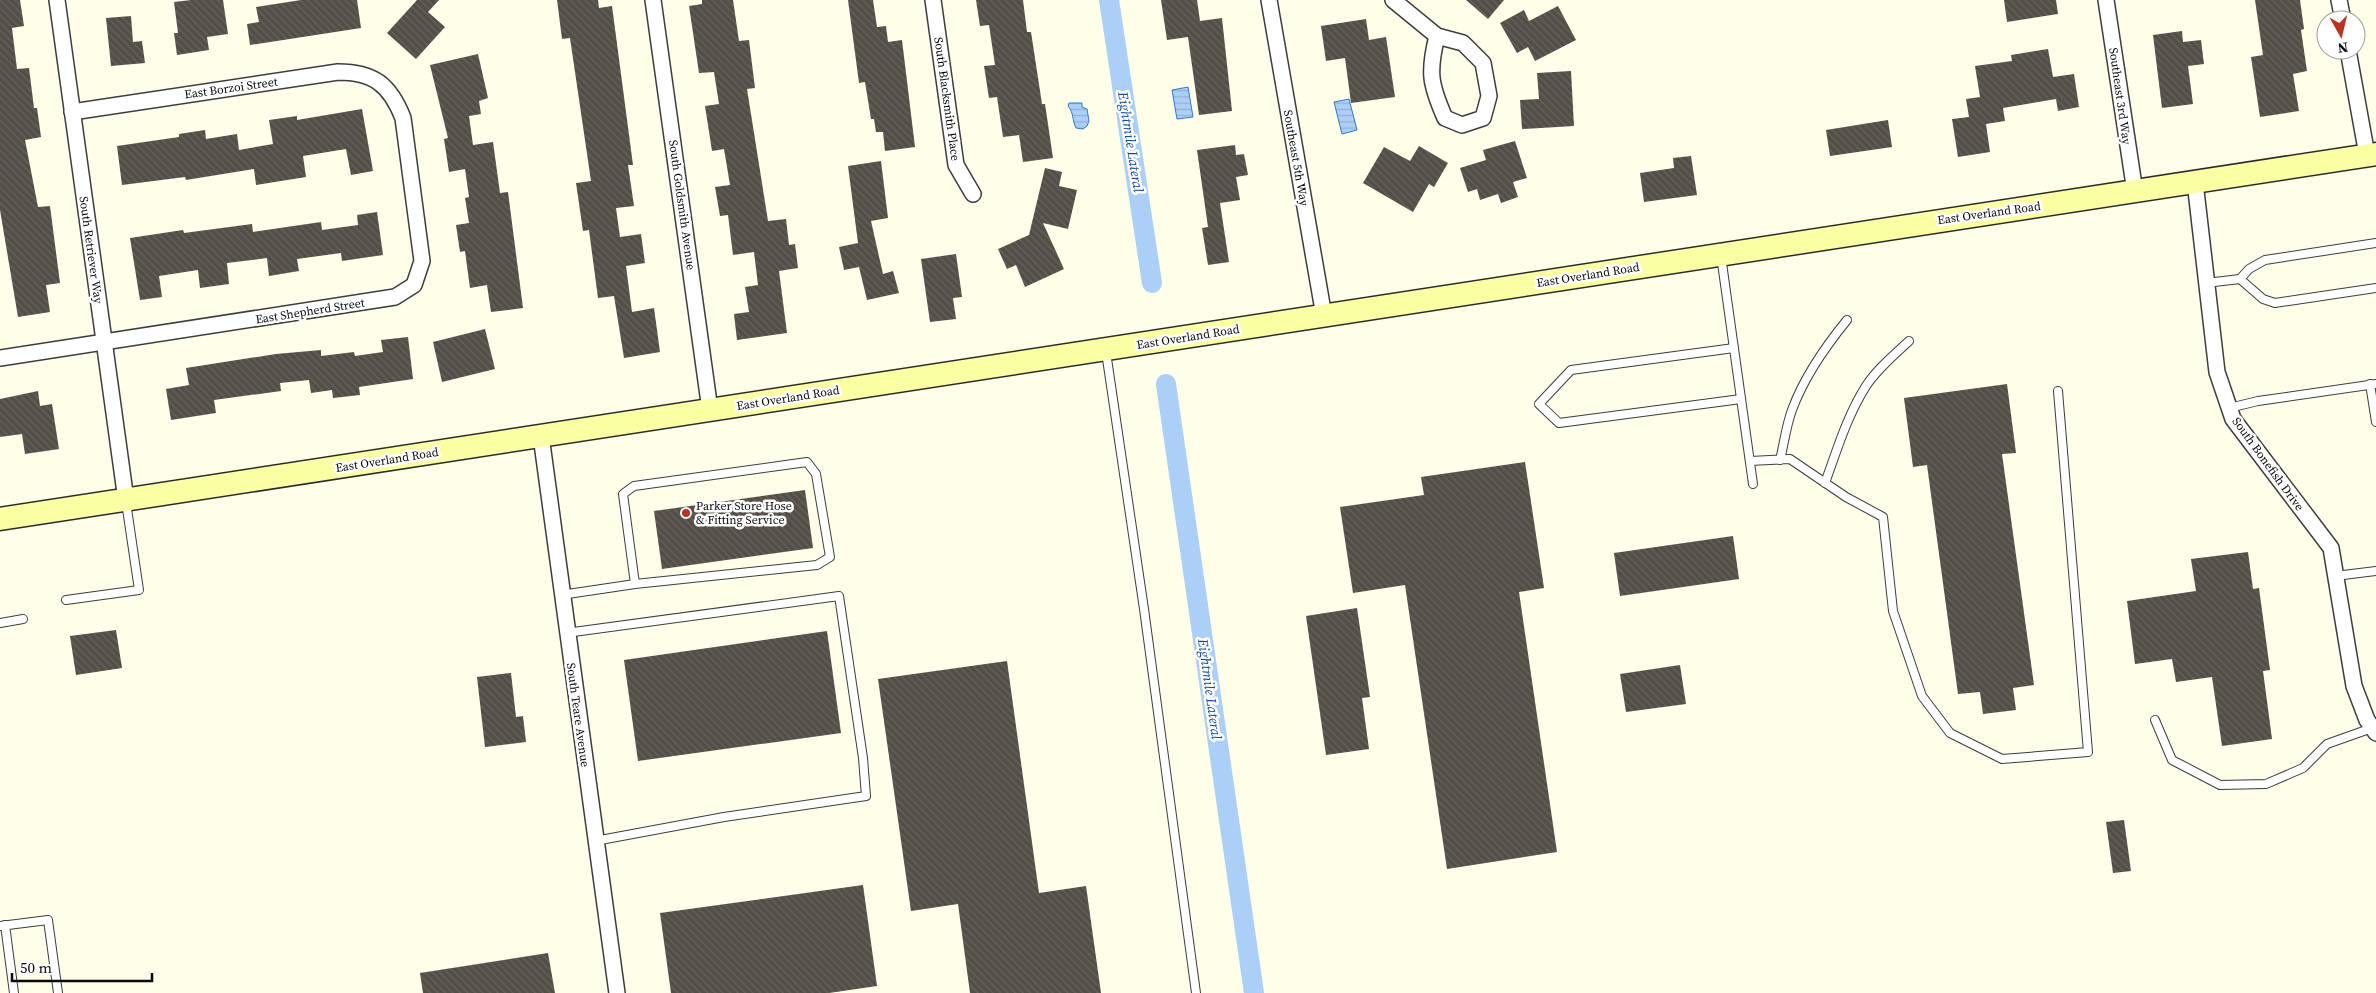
<svg xmlns="http://www.w3.org/2000/svg" width="2376" height="993" viewBox="0 0 2376 993" font-family="'Source Serif 4',serif">
  <style>
    .water { fill: url(#water-rules); stroke: #3177d0 }
    .lines { fill: none; stroke-linecap: round; stroke-linejoin: round }
    .canal { stroke: #abcff7; stroke-width: 20 }
    .building { fill: url(#building-back-hatch) }
    .service-casing { stroke: #3d3d3d; stroke-width: 10 }
    .minor-casing { stroke: #3d3d3d; stroke-width: 18 }
    .secondary-casing { stroke: #2c2c2c; stroke-width: 25 }
    .service { stroke: #fff; stroke-width: 8 }
    .minor { stroke: #fff; stroke-width: 15 }
    .secondary { stroke: #faffa3; stroke-width: 22 }
    .poi-dot { fill: #bc3220; stroke: #fff; stroke-width: 2 }
    .labels { text-anchor: middle; dominant-baseline: central; stroke-width: 5; stroke-linejoin: round; paint-order: stroke }
    .street-label { font-size: 12px; fill: #0a0a0a; stroke: #fff }
    .poi-label { font-size: 12px; fill: #0a0a0a; stroke: #fff; text-anchor: start }
    .water-label { font-size: 14px; font-style: italic; fill: #124a9d; stroke: #fff }
  </style>
  <defs>
    <pattern id="water-rules" width="6" height="5" patternUnits="userSpaceOnUse" patternTransform="scale(1.25)"><rect width="6" height="5" fill="#abcff7"/><path d="M0 2.5h6" fill="none" stroke="#92b0d2"/></pattern>
    <pattern id="building-back-hatch" width="6" height="6" patternUnits="userSpaceOnUse" patternTransform="scale(1.25)"><rect width="6" height="6" fill="#534e47"/><path d="M-1 5l2 2M0 0l6 6M5-1l2 2" fill="none" stroke="#67635d"/></pattern>
  </defs>
  <rect width="100%" height="100%" fill="#fffee8"/>
  <g class="water">
    <path d="M1188 87 1193 117 1177 119 1172 90Z"/>
    <path d="M1349 99 1357 130 1342 134 1334 102Z"/>
    <path d="M1069 103H1082V107L1087 109 1089 121 1087 126 1083 129 1076 128C1072 120 1074 113 1068 106Z"/>
  </g>
  <g class="lines">
    <g class="canal">
      <path d="M1109 0 1152 283"/>
      <path d="M1166 384 1254 993"/>
    </g>
  </g>
  <g class="building">
    <path d="M0 0H20L24 26 12 28 17 69 29 68 34 108H37L41 137 25 140 38 207 50 206 60 283 46 285 50 312 18 317 0 210Z"/>
    <path d="M191 0H223L228 34 207 37 209 50 177 55 174 33H178L174 2Z"/>
    <path d="M301 0H357L361 28 250 45 247 24 259 22 256 7Z"/>
    <path d="M417 0H439L428 12 445 27 416 59 387 33Z"/>
    <path d="M557 0H598L599 8 612 6 633 165H628L634 206 616 208 620 237 641 234 645 263 626 266 632 312 654 308 660 352 624 358 614 296 598 298 589 230 583 231 576 183 591 181 570 38 562 39Z"/>
    <path d="M702 0H733L739 41 749 40 755 88 747 89 768 221 786 219 789 245 795 244 798 268 779 271 787 333 737 340 734 314 749 312 745 287 758 285 754 252 733 255 728 215 720 216 715 187 730 185 724 149 712 151 705 106 719 104 714 72 699 73 689 6 702 4Z"/>
    <path d="M848 0H873L877 27 886 26 888 42 902 40 915 147 885 151 883 132H876L874 119H871L865 82 859 83Z"/>
    <path d="M976 0H1023L1027 32H1031L1042 104H1045L1053 158 1023 162 1019 135 1003 137 997 97 989 98 984 66 995 65 989 25 980 26Z"/>
    <path d="M1161 0H1197L1200 21 1222 18 1232 111 1199 115 1188 37 1167 40Z"/>
    <path d="M1466 0H1504L1488 19Z"/>
    <path d="M2004 0H2056L2058 14 2007 22Z"/>
    <path d="M2255 0H2300L2304 29 2301 30 2307 71 2293 74 2299 111 2260 117 2251 57 2263 55Z"/>
    <path d="M1558 6 1576 40 1535 61 1528 47 1517 53 1500 23 1524 10 1529 21Z"/>
    <path d="M131 16 133 42 142 41 145 63 111 66 106 18Z"/>
    <path d="M1366 19 1369 40 1386 37 1395 97 1351 103 1345 58 1326 61 1321 26Z"/>
    <path d="M2182 31 2183 42 2201 40 2204 64 2188 66 2193 104 2162 108 2153 35Z"/>
    <path d="M2048 49 2053 77 2074 74 2079 107 2058 111 2056 99 2003 108 2005 121 1986 124 1990 152 1958 157 1952 119 1969 117 1966 99 1980 97 1975 66 2012 61 2011 55Z"/>
    <path d="M478 54 488 98 479 101 481 114 469 116 473 145 493 142 500 193 508 192 523 308 491 312 487 285 470 288 465 251 460 252 456 225 469 223 465 198 469 197 465 169 449 172 444 139 448 138 430 65Z"/>
    <path d="M1571 71 1574 126 1522 129 1520 100 1539 99 1537 73Z"/>
    <path d="M362 109 373 171 351 175 346 149 303 156 306 177 256 185 254 169 186 180 185 177 122 185 117 146 179 137V134L205 130 206 139 237 134 239 150 273 144 269 120 297 116V120Z"/>
    <path d="M1888 120 1892 147 1830 156 1826 130Z"/>
    <path d="M1515 141 1527 178 1513 182 1518 197 1501 203 1498 194 1480 200 1477 189 1468 192 1460 168 1486 160 1483 150Z"/>
    <path d="M1235 145 1236 155 1244 154 1248 175 1236 177 1240 200 1220 203 1229 262 1208 265 1202 228 1208 227 1197 150Z"/>
    <path d="M1419 146 1448 163 1434 187 1429 184 1413 212 1363 183 1384 147 1410 161Z"/>
    <path d="M1691 156 1697 195 1644 202 1640 173 1674 168 1673 158Z"/>
    <path d="M881 161 888 218 871 221 883 274 893 271 899 293 867 300 859 267 844 270 839 247 858 243 848 166Z"/>
    <path d="M1045 168 1062 172 1059 186 1077 190 1068 229 1043 223 1064 269 1025 287 1016 265 1007 269 998 249 1029 235Z"/>
    <path d="M377 212 383 255 342 261 341 253 297 259 299 271 269 276 267 258 227 263 229 284 200 288 198 270 159 276 162 297 140 300 130 238 183 230 184 233 252 224 253 232 321 222 322 230 358 225 357 215Z"/>
    <path d="M956 254 962 297 953 298 956 319 930 322 921 259Z"/>
    <path d="M485 329 495 369 442 382 433 342Z"/>
    <path d="M408 337 413 379 359 387 360 395 333 398 332 390 311 393 309 380 280 383 281 391 214 400 216 413 171 420 166 389 189 385 186 368 276 354 321 350V356L354 352 355 356 383 352 381 340Z"/>
    <path d="M2007 384 2016 453 2002 454 2034 685 2013 688 2016 710 1983 714 1980 692 1958 694 1927 465 1913 467 1904 398Z"/>
    <path d="M38 391 40 406 52 404 59 449 25 454 22 434 0 437V399Z"/>
    <path d="M1525 462 1544 588 1519 592 1557 852 1447 869 1405 585 1353 593 1340 507 1424 495 1421 477Z"/>
    <path d="M805 490 813 548 662 569 654 511Z"/>
    <path d="M1733 536 1739 579 1620 596 1614 553Z"/>
    <path d="M2248 552 2253 589 2259 588 2270 670 2263 671 2272 739 2222 746 2212 677 2176 682 2172 659 2135 664 2127 601 2196 591 2191 559Z"/>
    <path d="M1357 608 1370 697 1362 698 1369 749 1326 755 1306 616Z"/>
    <path d="M116 630 122 668 76 675 70 636Z"/>
    <path d="M827 631 841 733 638 761 624 660Z"/>
    <path d="M1007 661 1039 893 1086 886 1101 993H970L958 904 911 911 878 679Z"/>
    <path d="M1680 665 1686 704 1626 712 1620 674Z"/>
    <path d="M511 673 516 717 523 716 526 742 485 747 477 677Z"/>
    <path d="M2124 820 2131 871 2113 873 2106 822Z"/>
    <path d="M863 885 877 986 829 993H671L660 913Z"/>
    <path d="M548 953 555 993H423L420 973Z"/>
  </g>
  <g class="lines">
    <g class="service-casing">
      <g id="service">
        <path d="M1721 256 1753 484"/>
        <path d="M2240 279 2249 269 2265 260 2376 243"/>
        <path d="M2206 283 2240 279 2263 299 2275 303 2376 288"/>
        <path d="M1734 348 1571 370 1539 404 1559 423 1741 399"/>
        <path d="M1106 352 1144 609 1196 993"/>
        <path d="M2370 384 2376 422"/>
        <path d="M2229 408 2258 401 2376 384"/>
        <path d="M1780 460C1784 444 1786 426 1792 410 1804 377 1825 347 1847 320"/>
        <path d="M1750 461 1790 459 1846 497 1883 517 1893 611 1922 696 1950 733 2002 759 2088 752 2058 391"/>
        <path d="M1825 483C1837 450 1847 416 1866 386 1877 369 1894 355 1909 341"/>
        <path d="M2335 576 2376 571"/>
        <path d="M561 595 635 584 817 565 830 557 816 474 807 462 634 486 623 494 635 584"/>
        <path d="M66 600 139 590 126 502"/>
        <path d="M0 623 23 619"/>
        <path d="M566 633 839 596 863 758 866 796 724 817 595 841"/>
        <path d="M2155 720 2172 760 2220 785 2266 784 2303 768 2327 744 2372 728 2374 725"/>
        <path d="M5 925 14 993"/>
        <path d="M0 926 48 920 58 993"/>
      </g>
    </g>
    <g class="minor-casing">
      <g id="minor">
        <path d="M57 0 126 500"/>
        <path d="M653 0 710 410"/>
        <path d="M933 0 956 165 973 194"/>
        <path d="M1269 0 1324 316"/>
        <path d="M1393 0 1437 36 1463 43 1483 63 1489 96 1483 118 1462 125 1445 118C1430 84 1428 72 1437 36"/>
        <path d="M2106 0 2135 192"/>
        <path d="M2339 0 2343 20"/>
        <path d="M2348 50 2367 155"/>
        <path d="M2195 182 2217 372 2233 419 2331 548 2354 686 2367 720 2376 733"/>
        <path d="M0 358 395 297 414 285 422 261 403 118C390 85 374 72 338 72L72 112"/>
        <path d="M541 436 617 993"/>
      </g>
    </g>
    <g class="secondary-casing">
      <path id="secondary" d="M0 519 2376 154"/>
    </g>
    <use href="#service" class="service"/>
    <use href="#minor" class="minor"/>
    <use href="#secondary" class="secondary"/>
  </g>
  <circle class="poi-dot" cx="686" cy="513" r="5"/>
  <g class="labels">
    <g class="street-label">
      <text transform="translate(231 88) rotate(-8)">East Borzoi Street</text>
      <text transform="translate(2120 96) rotate(82)">Southeast 3rd Way</text>
      <text transform="translate(947 99) rotate(82)">South Blacksmith Place</text>
      <text transform="translate(1296 158) rotate(80)">Southeast 5th Way</text>
      <text transform="translate(682 205) rotate(82)">South Goldsmith Avenue</text>
      <text transform="translate(1989 213) rotate(-8)">East Overland Road</text>
      <text transform="translate(91 250) rotate(82)">South Retriever Way</text>
      <text transform="translate(1588 275) rotate(-9)">East Overland Road</text>
      <text transform="translate(310 311) rotate(-9)">East Shepherd Street</text>
      <text transform="translate(1188 337) rotate(-9)">East Overland Road</text>
      <text transform="translate(788 398) rotate(-9)">East Overland Road</text>
      <text transform="translate(387 460) rotate(-9)">East Overland Road</text>
      <text transform="translate(2268 464) rotate(54)">South Bonefish Drive</text>
      <text transform="translate(578 715) rotate(82)">South Teare Avenue</text>
    </g>
    <g class="poi-label">
      <text x="696" y="506">Parker Store Hose<tspan x="696" dy="14">&amp; Fitting Service</tspan></text>
    </g>
    <g class="water-label">
      <text transform="translate(1131 142) rotate(81)">Eightmile Lateral</text>
      <text transform="translate(1210 689) rotate(82)">Eightmile Lateral</text>
    </g>
  </g>
  <g transform="translate(2341 35) rotate(172)"><circle r="24" fill="#ffffff" stroke="#9d9d9d"/>
  <path d="M0-4L9 19L0 12L-9 19Z" fill="#bc3220"/>
  <text y="-8" font-size="14" font-weight="bold" text-anchor="middle" fill="#0a0a0a">N</text>
  </g>
  <path d="M12 973v8h140v-8" fill="none" stroke="#0a0a0a" stroke-width="2.5"/>
  <text x="20" y="973" font-size="15" fill="#0a0a0a" stroke="#ffffff" stroke-width="4" paint-order="stroke">50 m</text>
</svg>
